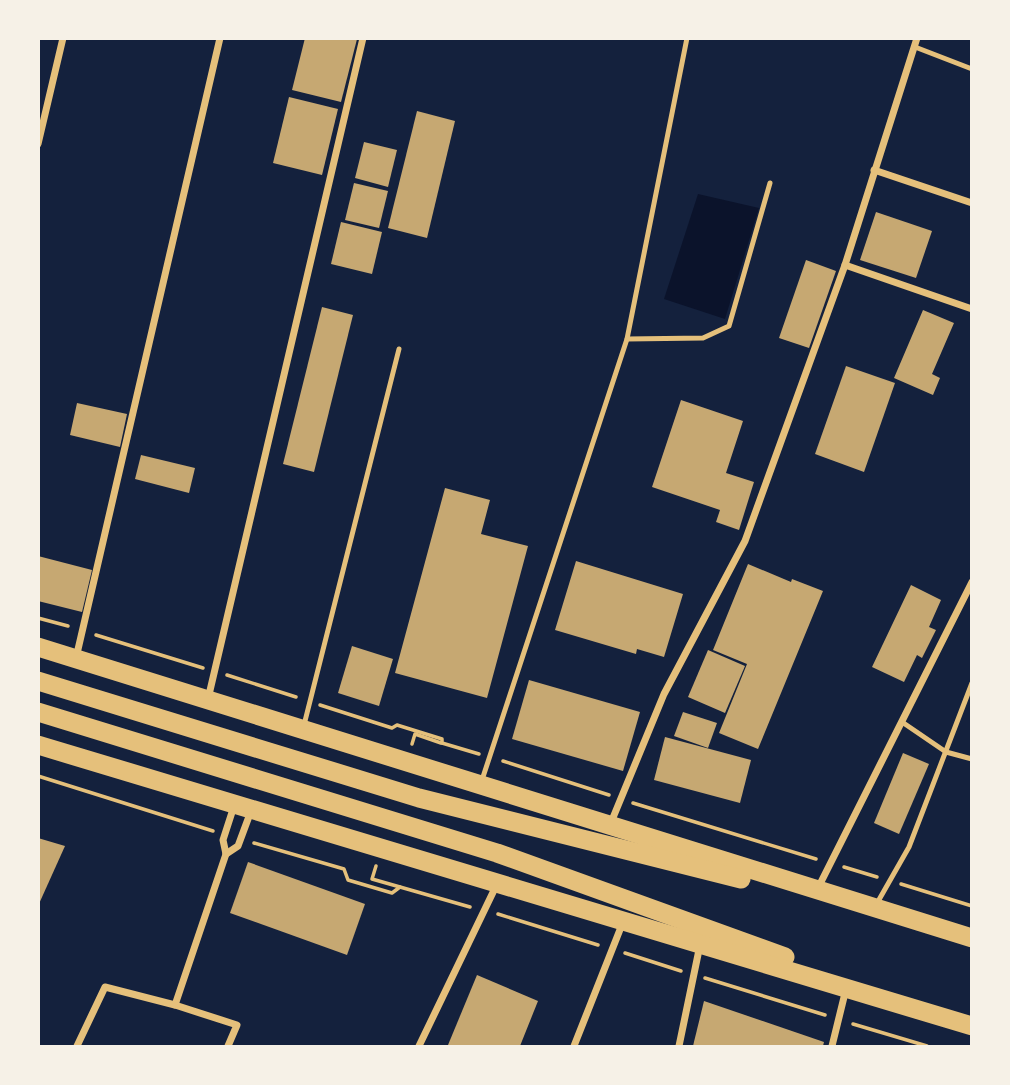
<svg xmlns="http://www.w3.org/2000/svg" width="1010" height="1085" viewBox="0 0 1010 1085" font-family="'Playfair Display',serif">
  <style>
    .water { fill: #0b132b }
    .building { fill: #c6a872 }
    .lines { fill: none; stroke-linecap: round; stroke-linejoin: round }
    .path { stroke: #e5c07b; stroke-width: 3.5 }
    .service { stroke: #e5c07b; stroke-width: 5 }
    .minor { stroke: #e5c07b; stroke-width: 7 }
    .trunk { stroke: #e5c07b; stroke-width: 19 }
  </style>
  <rect width="100%" height="100%" fill="#14213d"/>
  <path class="water" d="M698 194 759 208 725 319 664 299Z"/>
  <g class="building">
    <path d="M305 38 357 39 341 102 292 90Z"/>
    <path d="M289 97 338 109 322 175 273 163Z"/>
    <path d="M417 111 455 121 427 238 388 228Z"/>
    <path d="M364 142 397 150 388 187 355 178Z"/>
    <path d="M354 183 388 191 379 228 345 220Z"/>
    <path d="M876 212 932 231 916 278 860 260Z"/>
    <path d="M341 222 382 232 372 274 331 264Z"/>
    <path d="M806 260 836 271 809 348 779 338Z"/>
    <path d="M322 307 353 315 314 472 283 464Z"/>
    <path d="M923 310 954 323 932 374 940 378 933 395 894 378Z"/>
    <path d="M846 366 895 383 864 472 815 454Z"/>
    <path d="M681 400 743 421 726 473 754 482 739 530 716 522 720 510 652 487Z"/>
    <path d="M77 403 127 414 120 447 70 435Z"/>
    <path d="M141 455 195 468 189 493 135 479Z"/>
    <path d="M445 488 490 500 481 534 528 546 487 698 395 673Z"/>
    <path d="M38 556 92 570 82 612 38 601Z"/>
    <path d="M576 561 683 594 664 657 637 649 636 654 555 630Z"/>
    <path d="M748 564 791 582 792 579 823 591 758 749 719 733 747 664 713 650Z"/>
    <path d="M911 585 941 600 929 627 936 630 922 658 917 655 904 682 872 667Z"/>
    <path d="M352 646 393 659 379 706 338 693Z"/>
    <path d="M708 650 745 666 725 713 688 697Z"/>
    <path d="M529 680 640 712 623 771 512 739Z"/>
    <path d="M683 712 717 723 708 748 674 736Z"/>
    <path d="M665 737 751 760 740 803 654 780Z"/>
    <path d="M903 753 929 764 899 834 874 823Z"/>
    <path d="M38 838 65 846 38 906Z"/>
    <path d="M248 862 365 904 347 955 230 913Z"/>
    <path d="M477 975 538 1001 520 1046 448 1045Z"/>
    <path d="M704 1001 824 1042 823 1046H693Z"/>
  </g>
  <g class="lines">
    <g class="path">
      <path d="M38 618 68 626"/>
      <path d="M96 635 203 668"/>
      <path d="M227 675 296 697"/>
      <path d="M320 705 392 728 397 725 442 739V743L479 754"/>
      <path d="M412 744 415 734 441 743"/>
      <path d="M503 761 609 795"/>
      <path d="M38 776 213 831"/>
      <path d="M633 803 816 859"/>
      <path d="M254 843 344 869 348 880 392 893 400 887 470 907"/>
      <path d="M376 866 372 879 400 887"/>
      <path d="M844 867 877 877"/>
      <path d="M901 884 972 906"/>
      <path d="M498 914 598 945"/>
      <path d="M625 953 681 971"/>
      <path d="M705 978 825 1015"/>
      <path d="M853 1024 927 1046"/>
    </g>
    <g class="service">
      <path d="M915 47 972 69"/>
      <path d="M627 339 703 338 729 326 770 183"/>
      <path d="M902 722 946 752 972 759"/>
      <path d="M304 725 399 349"/>
      <path d="M482 780 627 339 687 38"/>
      <path d="M876 905 909 847 972 683"/>
    </g>
    <g class="minor">
      <path d="M38 144 63 38"/>
      <path d="M874 170 972 203"/>
      <path d="M845 265 972 309"/>
      <path d="M76 658 220 38"/>
      <path d="M208 699 363 38"/>
      <path d="M610 825 664 694 745 541 845 265 917 38"/>
      <path d="M226 854 238 846 251 811"/>
      <path d="M817 890 972 582"/>
      <path d="M175 1005 226 854 223 840 234 806"/>
      <path d="M77 1046 105 987 175 1005 237 1025 228 1046"/>
      <path d="M419 1046 497 884"/>
      <path d="M574 1046 623 922"/>
      <path d="M679 1046 700 945"/>
      <path d="M832 1046 846 989"/>
    </g>
    <g class="trunk">
      <path d="M38 647 972 938"/>
      <path d="M38 681 419 798 741 879"/>
      <path d="M38 712 497 853 785 957"/>
      <path d="M38 745 972 1026"/>
    </g>
  </g>
  <rect width="1010" height="1085" fill="none" stroke="#f6f1e7" stroke-width="80"/>
</svg>
